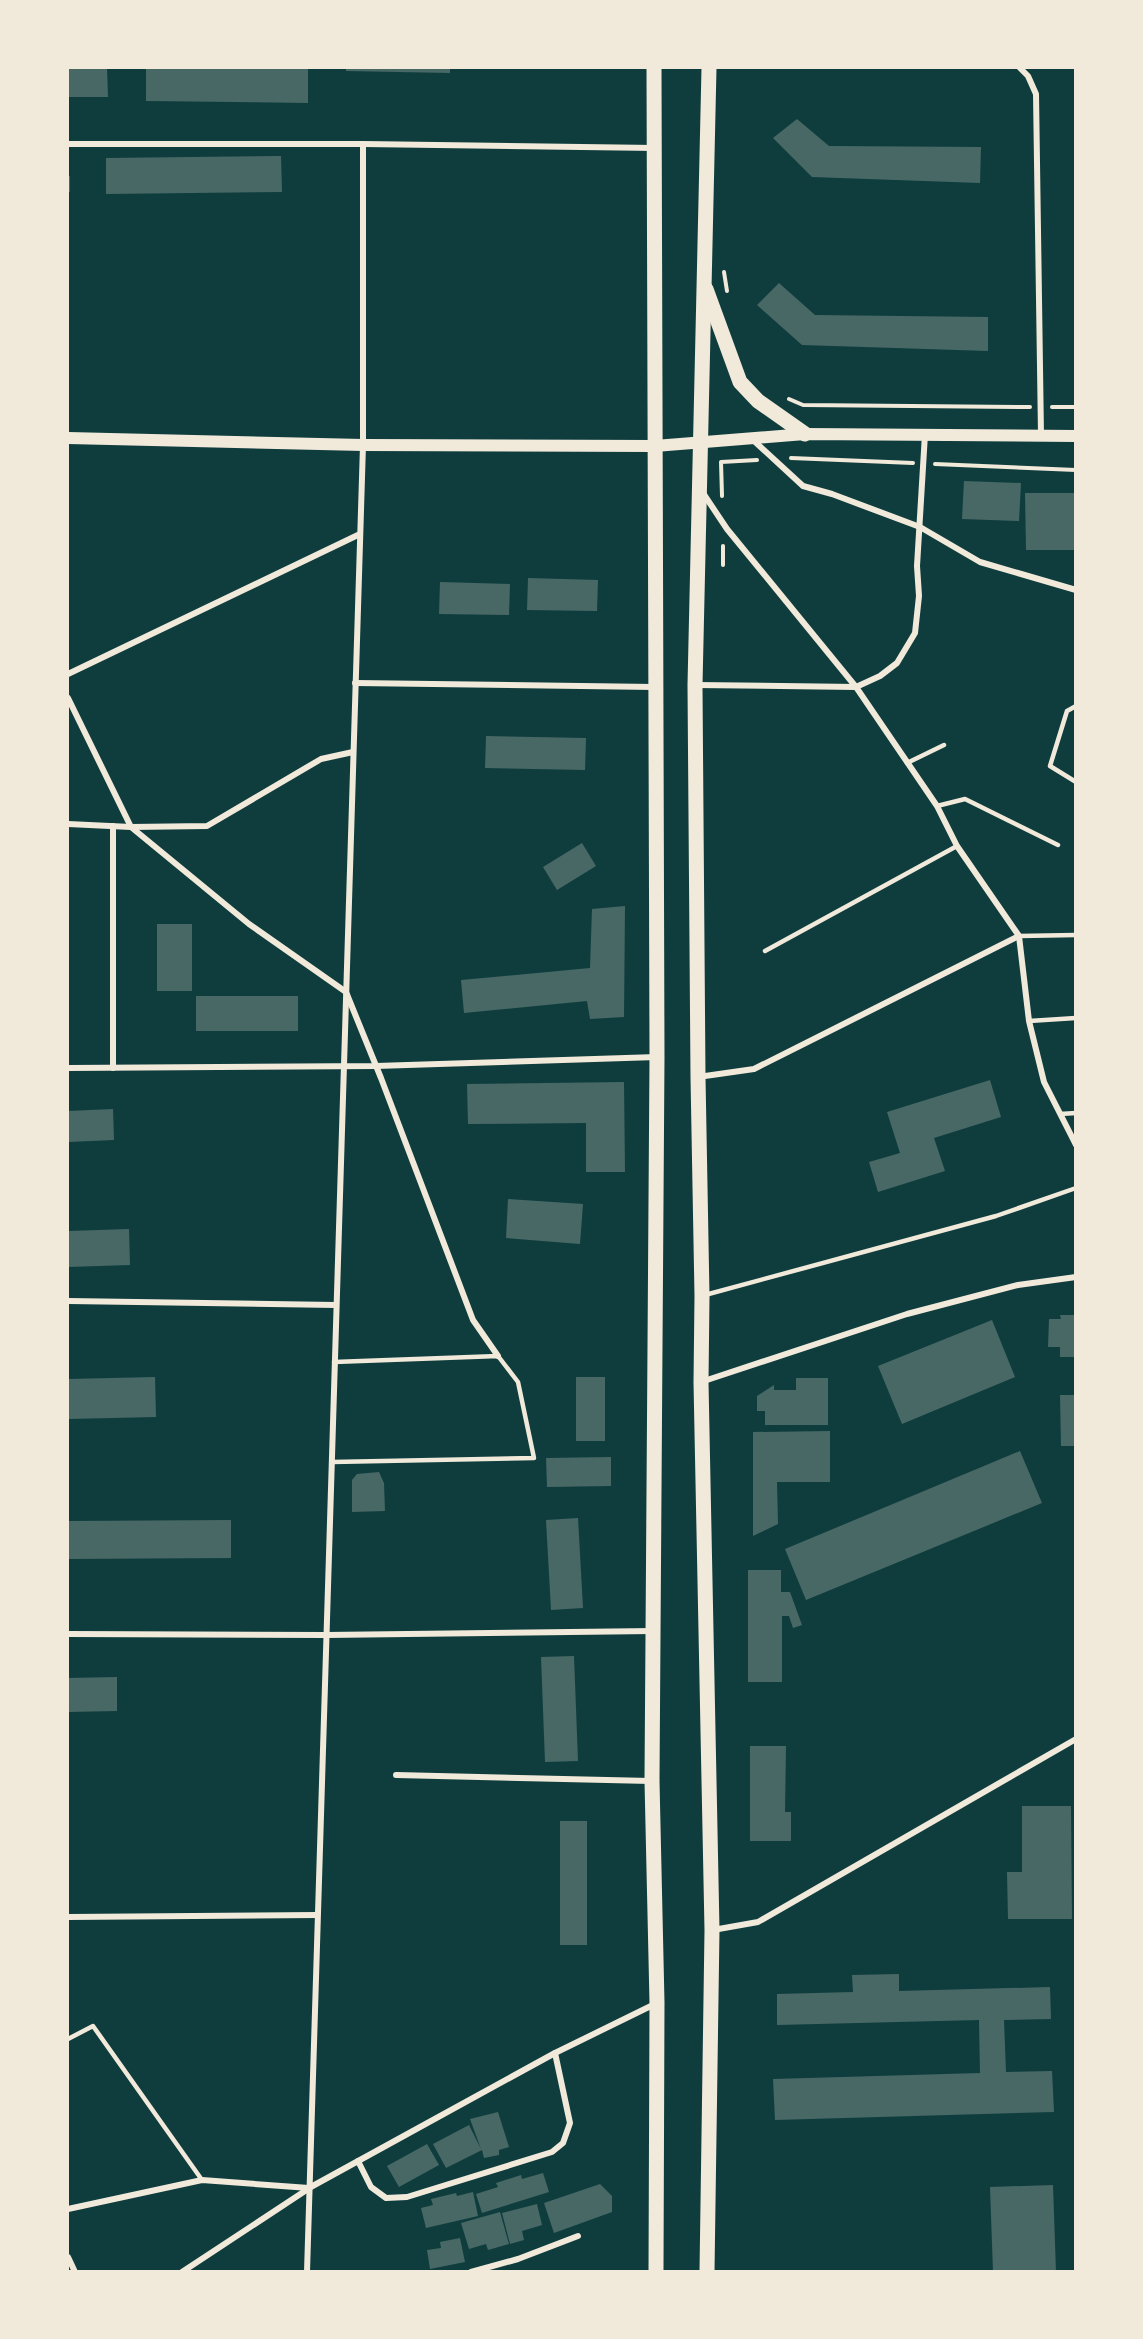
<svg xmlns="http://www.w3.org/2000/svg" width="1143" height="2339" viewBox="0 0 1143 2339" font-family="'Golos Text',sans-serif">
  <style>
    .building { fill: #486865 }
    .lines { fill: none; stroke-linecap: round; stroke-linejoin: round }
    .path { stroke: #f1e9da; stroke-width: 4 }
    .service { stroke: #f1e9da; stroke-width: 4.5 }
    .minor { stroke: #f1e9da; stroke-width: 6 }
    .secondary { stroke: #f1e9da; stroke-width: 12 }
    .primary { stroke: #f1e9da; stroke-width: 15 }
  </style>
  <rect width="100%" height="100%" fill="#0f3d3e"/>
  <g class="building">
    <path d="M68 68H107L108 97H68Z"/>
    <path d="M146 68H308V103L146 101Z"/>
    <path d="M346 68H450V73L346 71Z"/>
    <path d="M797 119 829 146 981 147 980 183 812 177 773 138Z"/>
    <path d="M281 156 282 192 106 194V158Z"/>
    <rect x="68" y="176" width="2" height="16"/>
    <path d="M779 283 815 315 988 317V351L802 345 757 305Z"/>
    <path d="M964 481 1021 483 1019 521 962 519Z"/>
    <path d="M1025 493H1076V550H1026Z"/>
    <path d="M528 578 598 580 597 611 527 610Z"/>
    <path d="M440 582 510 584 509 615 439 614Z"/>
    <path d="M486 736 586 738 585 770 485 768Z"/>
    <path d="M582 843 596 866 557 890 543 867Z"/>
    <path d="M625 906 624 1017 590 1019 587 1001 464 1013 461 980 590 968 592 909Z"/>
    <rect x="157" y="924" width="35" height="67"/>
    <rect x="196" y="996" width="102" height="35"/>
    <path d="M990 1080 1001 1117 934 1138 945 1171 878 1192 869 1162 900 1153 887 1112Z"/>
    <path d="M624 1082 625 1172H586V1123L468 1124 467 1084Z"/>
    <path d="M113 1109 114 1140 68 1142V1111Z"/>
    <path d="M508 1199 583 1204 580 1244 506 1238Z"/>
    <path d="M129 1229 130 1265 68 1267V1231Z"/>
    <path d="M1060 1315H1076V1357H1060V1347H1048L1049 1319H1061Z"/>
    <path d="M992 1320 1015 1377 902 1424 878 1366Z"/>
    <path d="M155 1377 156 1417 68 1419V1379Z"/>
    <rect x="576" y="1377" width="29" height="64"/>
    <path d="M796 1378H828V1425H765V1411H757V1396L774 1385V1390H796Z"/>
    <path d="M1060 1395H1076V1446H1061Z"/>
    <path d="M830 1431V1482H777L778 1524 753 1536V1432Z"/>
    <path d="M1020 1451 1042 1503 806 1600 785 1549Z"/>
    <path d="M611 1457V1486L547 1487 546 1458Z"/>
    <path d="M379 1472 384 1483 385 1511 352 1512V1480L357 1474Z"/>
    <path d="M578 1518 583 1608 551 1610 546 1520Z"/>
    <path d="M231 1520V1558L68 1559V1521Z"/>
    <path d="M748 1570H781V1592H790L802 1625 793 1628 789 1616H782V1682H748Z"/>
    <path d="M574 1656 578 1761 545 1762 541 1657Z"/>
    <path d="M117 1677V1711L68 1712V1678Z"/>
    <path d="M750 1746H786L785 1812H791V1841H750Z"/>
    <path d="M1022 1806H1071L1072 1919H1008L1007 1872H1022Z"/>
    <rect x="560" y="1821" width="27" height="124"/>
    <path d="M899 1974V1991L1050 1987 1051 2019 1004 2020 1006 2072 1052 2071 1054 2112 775 2120 773 2079 980 2073 979 2020 777 2025V1994L853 1992 852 1975Z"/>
    <path d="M498 2112 509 2147 499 2150V2155L484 2158 482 2150 446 2168 433 2144 469 2125 481 2149 470 2119Z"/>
    <path d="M427 2144 439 2165 399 2187 387 2166Z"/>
    <path d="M543 2173 549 2192 482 2213 476 2194 498 2187 496 2183 521 2175 522 2179Z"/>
    <path d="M600 2184 612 2196V2212L554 2233 544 2203Z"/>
    <path d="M1053 2185 1056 2272H993L990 2187Z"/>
    <path d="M473 2192 478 2216 426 2228 421 2208 433 2205 431 2199 456 2193 457 2196Z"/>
    <path d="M537 2204 542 2225 522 2231 524 2240 510 2244 502 2213Z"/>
    <path d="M500 2212 509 2244 488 2250 486 2244 469 2249 461 2223Z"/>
    <path d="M460 2238 465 2262 430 2269 427 2250 441 2248 440 2242Z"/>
  </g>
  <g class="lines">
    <g class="path">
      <path d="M724 272 727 291"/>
      <path d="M789 399 803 405 1030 407"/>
      <path d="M1052 407H1076"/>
      <path d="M791 458 913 463"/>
      <path d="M935 464 1076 470"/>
      <path d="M722 496 721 462 757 460"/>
      <path d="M723 546V565"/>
    </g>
    <g class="service">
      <path d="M1076 706 1067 711 1050 766 1076 782"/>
      <path d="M907 763 944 745"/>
      <path d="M937 806 965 799 1058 845"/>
      <path d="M1019 936 1076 935"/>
      <path d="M765 951 957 846"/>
      <path d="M1029 1021 1076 1018"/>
      <path d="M1060 1114 1076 1113"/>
      <path d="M705 1295 996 1216 1076 1188"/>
      <path d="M332 1462 534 1458 518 1382 498 1356 334 1362"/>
      <path d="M68 2039 93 2026 202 2180"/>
    </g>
    <g class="minor">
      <path d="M1020 68 1028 76 1036 94 1041 435"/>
      <path d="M68 144H363L655 148"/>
      <path d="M752 439 803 486 832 494 920 527 980 562 1076 590"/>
      <path d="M703 493 727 529 856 687 937 806 957 846 1019 936 1029 1021 1044 1082 1076 1145"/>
      <path d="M68 674 360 534"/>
      <path d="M355 683 654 687"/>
      <path d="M696 685 856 687 880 676 897 663 915 633 919 596 917 566 925 434"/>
      <path d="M68 698 131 827 249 924 346 992 381 1078 473 1320 498 1356"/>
      <path d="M68 824 131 827 207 826 321 759 353 752"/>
      <path d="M113 826V1068"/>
      <path d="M68 1068 376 1066 657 1057"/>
      <path d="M698 1077 754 1069 1019 936"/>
      <path d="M68 1301 336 1305"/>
      <path d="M701 1382 907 1314 1018 1285 1076 1277"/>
      <path d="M68 1634 326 1635 653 1631"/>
      <path d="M396 1775 651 1781"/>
      <path d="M68 1917 317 1915"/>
      <path d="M713 1930 758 1922 1076 1739"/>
      <path d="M358 2161 371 2187 386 2198 407 2197 552 2152 563 2143 570 2123 555 2053"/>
      <path d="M68 2209 202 2180 309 2188 555 2053 657 2003"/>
      <path d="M68 2257 75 2272"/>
      <path d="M182 2272 308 2189"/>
      <path d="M307 2272 363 445V144"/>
      <path d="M471 2272 518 2259 578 2236"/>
    </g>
    <path class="secondary" d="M68 438 363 445 655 446 805 434 1076 436"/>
    <g class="primary">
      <path d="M654 68 657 1057 652 1781 657 2003 656 2272"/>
      <path d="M706 289 740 382 758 401 805 434"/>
      <path d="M707 2272 712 1930 701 1382 702 1296 698 1077 695 685 709 68"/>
    </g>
  </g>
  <rect width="1143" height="2339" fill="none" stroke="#f1e9da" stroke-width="138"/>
</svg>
